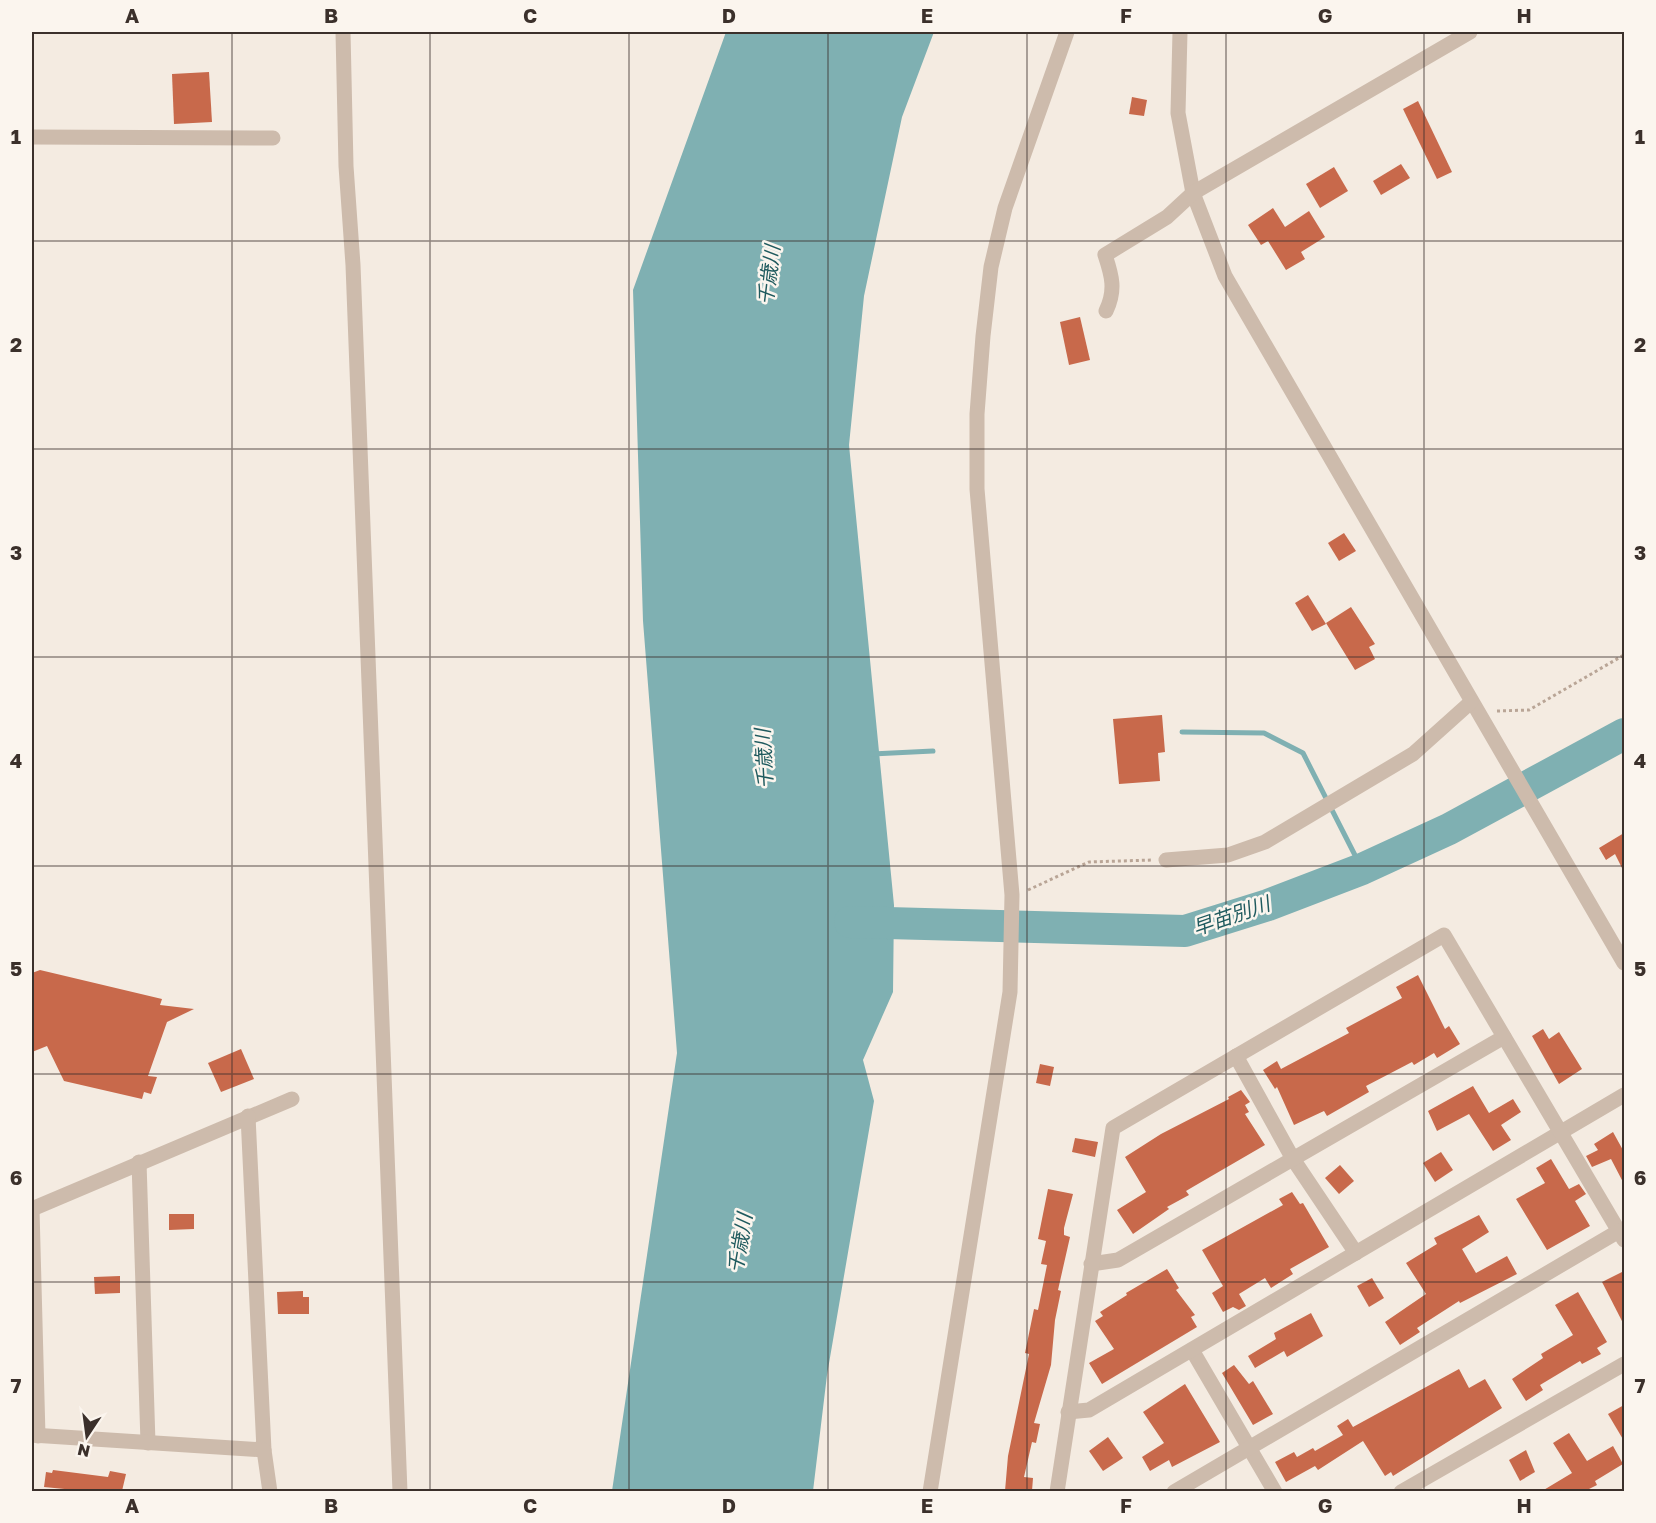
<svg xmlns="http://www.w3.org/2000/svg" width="1656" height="1523" viewBox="0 0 1656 1523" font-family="'Golos Text','Noto Sans JP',sans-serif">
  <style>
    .water { fill: #7fb0b2 }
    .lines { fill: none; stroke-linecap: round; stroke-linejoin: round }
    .stream { stroke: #7fb0b2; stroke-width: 5 }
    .river { stroke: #7fb0b2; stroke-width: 32 }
    .building { fill: #c8694b }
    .path { stroke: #b9a596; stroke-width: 3; stroke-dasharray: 3 3; stroke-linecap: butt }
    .minor { stroke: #cdbbac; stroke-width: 15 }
    .grid { fill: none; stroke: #3b302b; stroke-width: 1.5; stroke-opacity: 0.55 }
    .labels { text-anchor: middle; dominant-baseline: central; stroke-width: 5; stroke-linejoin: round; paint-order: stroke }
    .water-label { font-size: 20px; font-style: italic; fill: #1f5a5e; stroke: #fbf5ee }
    .neatline { fill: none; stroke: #3b302b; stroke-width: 2 }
    .grid-label { font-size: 20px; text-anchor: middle; font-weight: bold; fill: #3b302b }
  </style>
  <rect width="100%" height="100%" fill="#f4ebe1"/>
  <path class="water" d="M726 32H934L902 117 864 296 849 445 894 905 893 992 863 1060 874 1101 827 1375 813 1491H612L677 1053 643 621 633 290Z"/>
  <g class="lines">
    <g class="stream">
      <path d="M1182 732 1264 733 1303 753 1362 869"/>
      <path d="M872 754 933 751"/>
    </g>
    <path class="river" d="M850 922 1185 931 1268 905 1362 869 1449 829 1624 734"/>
  </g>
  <g class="building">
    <path d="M209 72 212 122 174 124 172 74Z"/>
    <path d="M1132 97 1147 100 1144 116 1129 114Z"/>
    <path d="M1418 101 1452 172 1437 179 1403 109Z"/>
    <path d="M1401 164 1410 178 1381 195 1373 181Z"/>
    <path d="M1334 167 1348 191 1320 208 1306 184Z"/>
    <path d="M1273 208 1285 227 1309 211 1325 237 1301 252 1305 259 1286 270 1268 241 1261 245 1248 225Z"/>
    <path d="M1080 317 1090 360 1069 365 1060 322Z"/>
    <path d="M1344 533 1356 551 1339 561 1328 543Z"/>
    <path d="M1308 595 1326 624 1312 631 1295 603Z"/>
    <path d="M1351 607 1375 644 1369 647 1375 659 1355 670 1326 623Z"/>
    <path d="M1162 715 1165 752 1158 753 1160 781 1119 784 1113 719Z"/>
    <path d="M1624 833V872L1615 854 1606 860 1599 848Z"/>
    <path d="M40 970 162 999 160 1005 194 1009 167 1022 148 1076 157 1077 151 1094 144 1092 142 1099 64 1081 47 1046 32 1052V973Z"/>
    <path d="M1418 975 1445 1029 1449 1026 1460 1044 1437 1058 1434 1053 1414 1065 1412 1062 1366 1086 1369 1092 1327 1116 1324 1111 1294 1125 1277 1087 1275 1089 1263 1070 1277 1061 1281 1069 1349 1033 1346 1028 1402 998 1396 987Z"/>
    <path d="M1543 1029 1549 1039 1559 1032 1582 1069 1559 1084 1532 1036Z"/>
    <path d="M241 1049 254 1079 221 1092 208 1063Z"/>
    <path d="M1040 1064 1054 1067 1050 1086 1036 1083Z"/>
    <path d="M1473 1086 1489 1113 1513 1099 1521 1112 1501 1125 1511 1140 1493 1151 1469 1114 1437 1131 1428 1111Z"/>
    <path d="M1241 1090 1250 1102 1245 1105 1249 1112 1245 1114 1265 1145 1191 1188 1186 1191 1189 1195 1167 1207 1169 1209 1133 1234 1117 1210 1146 1192 1125 1157 1161 1134 1229 1099 1228 1097Z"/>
    <path d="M1613 1132 1624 1152V1184L1611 1159 1592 1167 1586 1156 1598 1150 1594 1144Z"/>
    <path d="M1075 1138 1098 1142 1095 1157 1072 1152Z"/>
    <path d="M1441 1152 1453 1170 1435 1182 1423 1163Z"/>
    <path d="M1551 1159 1569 1189 1579 1184 1586 1194 1575 1201 1590 1226 1547 1250 1516 1199 1545 1183 1536 1168Z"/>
    <path d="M1340 1165 1354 1181 1339 1194 1325 1178Z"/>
    <path d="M1048 1189 1073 1194 1064 1228V1235L1070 1237 1058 1290 1061 1291 1055 1320 1051 1365 1034 1423 1040 1424 1036 1443 1032 1442 1024 1477 1033 1478 1032 1491H1005L1008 1456 1029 1354 1025 1353 1034 1309 1038 1310 1047 1265 1041 1264 1046 1241 1038 1239Z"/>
    <path d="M1292 1192 1300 1204 1303 1203 1329 1247 1290 1269 1293 1274 1271 1288 1265 1278 1239 1294 1246 1306 1239 1310 1233 1307 1223 1312 1212 1293 1223 1286 1202 1250 1283 1205 1279 1199Z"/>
    <path d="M169 1214H194V1229L169 1230Z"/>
    <path d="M1479 1215 1489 1232 1462 1249 1476 1273 1507 1256 1517 1274 1460 1303 1459 1301 1417 1328 1420 1332 1400 1345 1385 1322 1426 1294 1406 1263 1437 1244 1434 1238Z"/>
    <path d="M1167 1269 1179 1288 1176 1290 1195 1315 1191 1317 1197 1327 1102 1384 1089 1363 1114 1349 1095 1321 1103 1316 1100 1312 1127 1295 1126 1293Z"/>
    <path d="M1624 1271V1325L1602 1282Z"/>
    <path d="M120 1276V1293L95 1294 94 1277Z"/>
    <path d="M1372 1278 1384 1298 1369 1307 1357 1286Z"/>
    <path d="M303 1291V1297H309V1314H278L277 1292Z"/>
    <path d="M1578 1292 1607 1342 1597 1348 1601 1354 1582 1364 1580 1361 1540 1385 1543 1390 1526 1401 1512 1379 1543 1358 1541 1354 1573 1335 1555 1305Z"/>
    <path d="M1311 1313 1323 1336 1287 1357 1284 1351 1255 1368 1248 1356 1276 1339 1274 1333Z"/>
    <path d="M1234 1365 1249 1384 1253 1381 1273 1414 1253 1425 1222 1373Z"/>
    <path d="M1459 1369 1469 1388 1485 1379 1502 1408 1393 1476 1391 1472 1385 1476 1363 1441 1318 1470 1315 1466 1286 1482 1275 1462 1294 1452 1297 1457 1313 1448 1315 1451 1343 1435 1337 1426 1348 1419 1353 1427Z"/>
    <path d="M1185 1384 1220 1442 1172 1467 1169 1460 1150 1471 1142 1457 1164 1443 1143 1412Z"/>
    <path d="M1624 1405V1441L1608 1414Z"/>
    <path d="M1569 1433 1587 1461 1613 1446 1623 1464 1595 1481 1597 1485 1585 1491H1542L1572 1473 1553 1443Z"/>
    <path d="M1108 1437 1123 1458 1103 1471 1089 1451Z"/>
    <path d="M1526 1450 1535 1472 1520 1481 1509 1460Z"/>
    <path d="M53 1470 108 1477 110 1471 126 1474 122 1491H85L44 1487 46 1472 52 1473Z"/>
  </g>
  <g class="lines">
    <g class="path">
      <path d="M1497 711 1529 710 1624 655"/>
      <path d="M1028 890 1089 862 1152 860"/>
    </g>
    <g class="minor">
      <path d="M343 32 346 166 353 265 400 1492"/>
      <path d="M1180 32 1178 113 1193 193 1225 276 1624 963"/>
      <path d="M32 137 273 138"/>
      <path d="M1106 311C1116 290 1112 276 1105 255L1167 217 1193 193 1470 32"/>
      <path d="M1166 860 1228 855 1265 842 1413 754 1471 702"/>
      <path d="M1236 1056 1293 1159 1356 1253"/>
      <path d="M139 1162 148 1443"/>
      <path d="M32 1209 292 1099"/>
      <path d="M32 1209 38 1436"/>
      <path d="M1091 1264 1118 1260 1504 1037"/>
      <path d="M1192 1350 1275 1492"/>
      <path d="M1068 1412 1089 1410 1624 1095"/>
      <path d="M32 1435 264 1450 248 1116"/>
      <path d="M264 1450 270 1492"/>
      <path d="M930 1492 1010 992 1012 895 977 489V414L983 336 991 267 1005 208 1067 32"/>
      <path d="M1057 1492 1113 1128 1444 935 1624 1240"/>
      <path d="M1174 1492 1619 1231"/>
      <path d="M1401 1492 1624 1364"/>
    </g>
  </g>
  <path class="grid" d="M232 32V1492M430 32V1492M629 32V1492M828 32V1492M1027 32V1492M1226 32V1492M1424 32V1492M32 241H1624M32 449H1624M32 657H1624M32 866H1624M32 1074H1624M32 1282H1624"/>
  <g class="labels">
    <g class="water-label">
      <text transform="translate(768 275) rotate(-83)">千歳川</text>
      <text transform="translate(763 759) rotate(-93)">千歳川</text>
      <text transform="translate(1231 915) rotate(-19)">早苗別川</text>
      <text transform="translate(739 1243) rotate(-80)">千歳川</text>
    </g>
  </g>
  <rect width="1656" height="1523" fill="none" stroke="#fbf5ee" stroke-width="66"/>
  <g transform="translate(87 1436) rotate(193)" stroke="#fbf5ee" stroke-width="4.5" paint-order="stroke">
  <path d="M0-4.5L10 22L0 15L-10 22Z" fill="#3b302b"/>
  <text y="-9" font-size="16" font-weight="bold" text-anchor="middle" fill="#3b302b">N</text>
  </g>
  <rect x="33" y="33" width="1590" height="1457" class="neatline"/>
  <g class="grid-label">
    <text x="132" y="23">A</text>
    <text x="331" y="23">B</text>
    <text x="530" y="23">C</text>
    <text x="729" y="23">D</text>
    <text x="927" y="23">E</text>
    <text x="1126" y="23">F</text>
    <text x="1325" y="23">G</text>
    <text x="1524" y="23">H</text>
    <text x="16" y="144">1</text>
    <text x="1640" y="144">1</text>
    <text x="16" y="352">2</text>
    <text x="1640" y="352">2</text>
    <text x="16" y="560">3</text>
    <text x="1640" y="560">3</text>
    <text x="16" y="768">4</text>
    <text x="1640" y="768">4</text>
    <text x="16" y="976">5</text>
    <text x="1640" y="976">5</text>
    <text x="16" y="1185">6</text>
    <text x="1640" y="1185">6</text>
    <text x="16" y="1393">7</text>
    <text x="1640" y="1393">7</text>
    <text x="132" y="1513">A</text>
    <text x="331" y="1513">B</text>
    <text x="530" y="1513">C</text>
    <text x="729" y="1513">D</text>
    <text x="927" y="1513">E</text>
    <text x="1126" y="1513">F</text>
    <text x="1325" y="1513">G</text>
    <text x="1524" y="1513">H</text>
  </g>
</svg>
